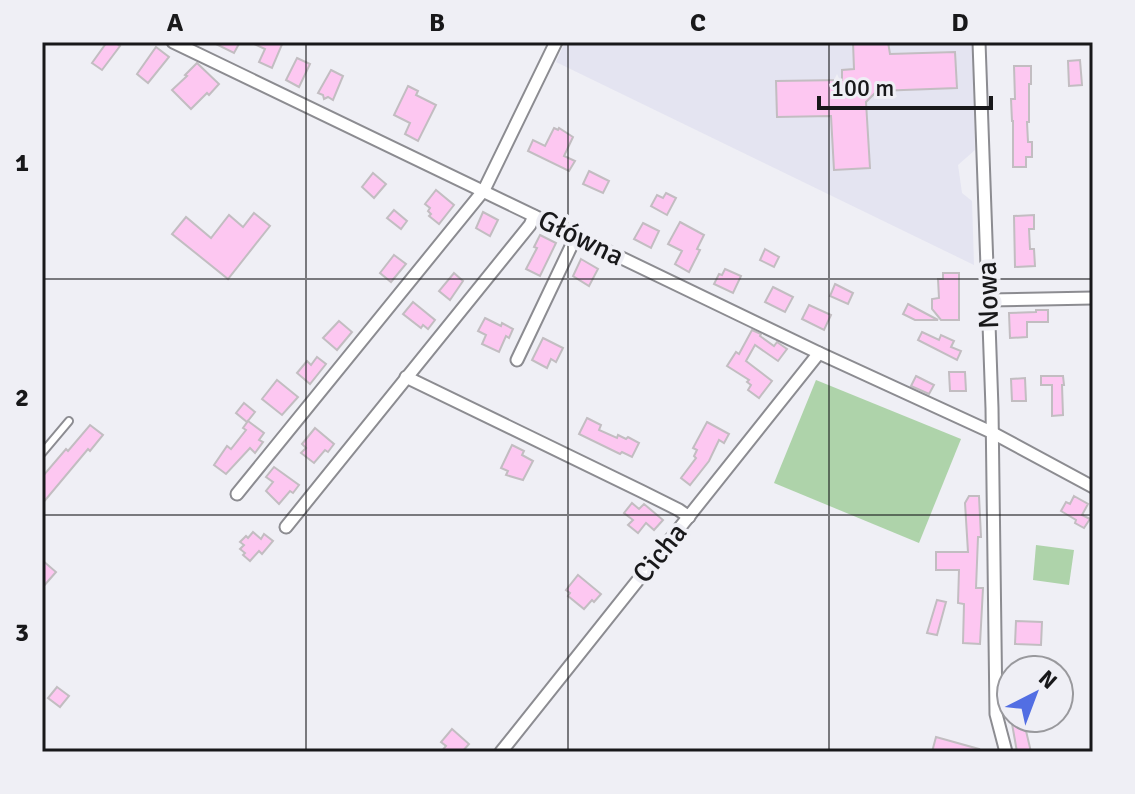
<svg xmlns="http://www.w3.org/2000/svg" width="1135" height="794" viewBox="0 0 1135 794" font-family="Signika,sans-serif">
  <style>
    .built { fill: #e4e4f1 }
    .green { fill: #aed3aa }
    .building { fill: #fdc7f1; stroke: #c2bdc1; stroke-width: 2 }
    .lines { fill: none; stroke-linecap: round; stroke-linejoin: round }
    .lane-casing { stroke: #8c8c91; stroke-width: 10 }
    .street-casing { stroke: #8c8c91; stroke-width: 15 }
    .lane { stroke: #fff; stroke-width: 6 }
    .street { stroke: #fff; stroke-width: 11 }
    .grid { fill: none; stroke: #18181a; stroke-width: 2; stroke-opacity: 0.55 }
    .labels { text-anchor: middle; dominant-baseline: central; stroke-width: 8; stroke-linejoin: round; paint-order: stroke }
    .street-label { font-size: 28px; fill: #18181a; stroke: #efeff5 }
    .neatline { fill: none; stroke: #18181a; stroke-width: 3 }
    .grid-label { font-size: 26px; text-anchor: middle; font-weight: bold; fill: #18181a }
  </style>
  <rect width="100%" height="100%" fill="#efeff5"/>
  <path class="built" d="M565 42H972L975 150 958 165 962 193 972 201 974 265 556 62Z"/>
  <g class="green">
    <path d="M816 380 961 439 919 543 774 483Z"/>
    <path d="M1036 545 1074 550 1069 585 1033 580Z"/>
  </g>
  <g class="building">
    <path d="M107 42H114L120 46 102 70 92 63Z"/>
    <path d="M212 42H240L234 53Z"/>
    <path d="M250 42H283L272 68 259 62 265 49Z"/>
    <path d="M853 42H888L890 54 955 52 957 88 877 91 866 102 870 168 834 170 831 116 777 117 776 81 842 80V70L854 69Z"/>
    <path d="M156 47 169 57 148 83 137 74Z"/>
    <path d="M297 58 310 64 299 87 286 80Z"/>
    <path d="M1080 60 1082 85 1069 86 1068 61Z"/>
    <path d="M197 63 219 84 209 95 207 93 191 109 172 90 187 76 185 75Z"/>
    <path d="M1014 66H1031V84H1029V122H1027L1028 142H1032V157H1026V167H1013V121H1012L1011 99H1015Z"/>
    <path d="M331 70 343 76 333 100 328 97 324 99 323 95 318 93Z"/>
    <path d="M408 86 418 91 416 95 436 105 418 141 405 134 410 123 394 115Z"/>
    <path d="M554 128 558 130 559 128 573 137 564 156 575 161 569 171 528 151 533 140 545 146Z"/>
    <path d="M589 171 609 181 603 193 583 184Z"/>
    <path d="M373 173 386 184 374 198 362 187Z"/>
    <path d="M436 190 454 205 439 224 429 216 431 214 428 211 430 208 425 204Z"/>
    <path d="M666 193 676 198 667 215 651 206 657 195 663 198Z"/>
    <path d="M394 210 407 221 401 229 387 218Z"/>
    <path d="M483 212 498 220 490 236 476 228Z"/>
    <path d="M254 213 270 226 228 279 172 234 186 217 211 238 229 215 243 227Z"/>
    <path d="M1034 215V229H1029L1030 249H1034L1035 266 1015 267 1014 216Z"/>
    <path d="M680 222 704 235 697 249 700 250 689 272 675 264 682 251 668 244Z"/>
    <path d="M643 223 659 231 651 248 634 239Z"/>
    <path d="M540 235 556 243 540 276 526 269 537 248 534 247Z"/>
    <path d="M765 249 779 257 774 267 760 260Z"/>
    <path d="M394 255 406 264 391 282 380 273Z"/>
    <path d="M581 259 598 269 589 286 573 276Z"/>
    <path d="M725 269 741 276 733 293 714 284 719 274 722 275Z"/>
    <path d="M454 273 463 281 450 300 439 291Z"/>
    <path d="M943 273H959V320H941L932 309V299L939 298 938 279H943Z"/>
    <path d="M835 284 853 293 848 304 830 296Z"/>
    <path d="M773 287 793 297 785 312 765 302Z"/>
    <path d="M413 302 435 320 428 329 423 325 421 328 403 314Z"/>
    <path d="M908 304 938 320H915L903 314Z"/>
    <path d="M809 305 831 315 824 330 802 319Z"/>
    <path d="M1036 310H1048V322H1027V337L1010 338 1009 313 1036 312Z"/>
    <path d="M485 318 501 326 502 323 513 329 509 338 506 336 499 352 482 344 486 335 478 331Z"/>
    <path d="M339 321 352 332 337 350 323 338Z"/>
    <path d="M752 330 761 334 760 336 774 346 777 342 787 349 778 361 755 345 746 361 772 381 759 398 748 390 751 385 747 382 749 380 727 366 736 352 739 354Z"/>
    <path d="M922 332 939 340 941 335 954 341 951 347 961 351 957 360 918 340Z"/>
    <path d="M543 338 563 348 556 362 551 359 547 368 532 360Z"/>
    <path d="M317 357 326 364 310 384 297 373 307 361 311 365Z"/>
    <path d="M949 372H965L966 391H950Z"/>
    <path d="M916 376 934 385 929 394 911 386Z"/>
    <path d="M1041 376H1063L1064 385H1062L1063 415 1052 416V385H1041Z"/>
    <path d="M1025 378 1026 401H1012L1011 379Z"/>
    <path d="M277 380 298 397 282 415 262 399Z"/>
    <path d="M244 403 255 412 247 422 236 413Z"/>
    <path d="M587 418 601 425 599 430 617 438 618 435 626 439 628 437 639 443 632 457 622 452 620 454 579 434Z"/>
    <path d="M248 421 264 433 259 440 263 442 255 453 250 448 226 474 214 465 227 446 231 449 246 430 243 428Z"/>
    <path d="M707 422 729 434 724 443 719 440 709 461 690 485 681 478 696 458 694 456 697 450 693 448Z"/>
    <path d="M90 425 103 435 90 451 88 449 42 504V477L66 449 68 451Z"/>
    <path d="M315 428 334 444 328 452 325 450 314 463 301 453 306 448 302 444Z"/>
    <path d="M512 445 524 451 522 455 533 461 523 480 506 475 508 471 501 468Z"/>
    <path d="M274 467 299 485 293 493 290 491 279 504 266 491 273 482 266 477Z"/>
    <path d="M969 496H979L981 537H978L976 588H983L980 644 963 643 964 604 958 603 959 570H936V552H968L965 503Z"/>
    <path d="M1074 496 1088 504 1082 515 1090 519 1084 528 1075 523 1076 520 1061 511 1066 502 1070 504Z"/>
    <path d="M632 503 639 509 644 504 663 520 654 530 646 523 638 533 628 525 633 520 624 513Z"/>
    <path d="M253 532 261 539 264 534 273 541 262 554 259 551 250 561 243 555 245 553 240 549 244 545 240 542 246 536 248 538Z"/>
    <path d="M42 560 56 572 42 588Z"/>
    <path d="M578 575 601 594 594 602 592 600 584 609 568 596 570 593 566 590Z"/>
    <path d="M937 600 946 602 937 635 927 633Z"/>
    <path d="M1016 621 1042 622 1041 645 1015 644Z"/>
    <path d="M57 687 69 696 60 707 48 698Z"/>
    <path d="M1011 718H1023L1031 752H1017Z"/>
    <path d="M452 729 469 744 462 752H441L446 746 441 742Z"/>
    <path d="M936 737 979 749 978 752H932Z"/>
  </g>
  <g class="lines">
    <g class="lane-casing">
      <path id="lane" d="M42 453 69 421"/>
    </g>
    <g class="street-casing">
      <g id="street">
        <path d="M173 42 819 353 991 432 1093 487"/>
        <path d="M979 42 992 408 996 714 1006 752"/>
        <path d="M988 300 1093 298"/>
        <path d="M517 360 576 236"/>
        <path d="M406 377 641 491 679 510 689 517"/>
        <path d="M237 494 484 190 556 42"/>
        <path d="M286 527 530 225 534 216"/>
        <path d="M501 752 819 353"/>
      </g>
    </g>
    <use href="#lane" class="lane"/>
    <use href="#street" class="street"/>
  </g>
  <path class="grid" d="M306 42V752M568 42V752M829 42V752M42 279H1093M42 515H1093"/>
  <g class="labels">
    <g class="street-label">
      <text transform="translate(581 238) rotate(26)">Główna</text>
      <text transform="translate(988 295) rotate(-92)">Nowa</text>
      <text transform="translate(660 553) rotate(-51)">Cicha</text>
    </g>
  </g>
  <rect width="1135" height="794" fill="none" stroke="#efeff5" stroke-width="88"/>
  <g transform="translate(1035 694) rotate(42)"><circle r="38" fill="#efeff5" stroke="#99999d" stroke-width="2"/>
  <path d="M0-6L14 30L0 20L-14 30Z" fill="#526ee3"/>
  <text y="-12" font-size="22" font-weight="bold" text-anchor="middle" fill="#18181a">N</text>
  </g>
  <path d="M819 96v12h172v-12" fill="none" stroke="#18181a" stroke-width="4"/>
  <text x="831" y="96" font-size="24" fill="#18181a" stroke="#efeff5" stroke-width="6" paint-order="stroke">100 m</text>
  <rect x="44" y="44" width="1047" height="706" class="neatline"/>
  <g class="grid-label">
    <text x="175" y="31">A</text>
    <text x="437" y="31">B</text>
    <text x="698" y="31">C</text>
    <text x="960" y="31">D</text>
    <text x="22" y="171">1</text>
    <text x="22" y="406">2</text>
    <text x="22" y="641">3</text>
  </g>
</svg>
